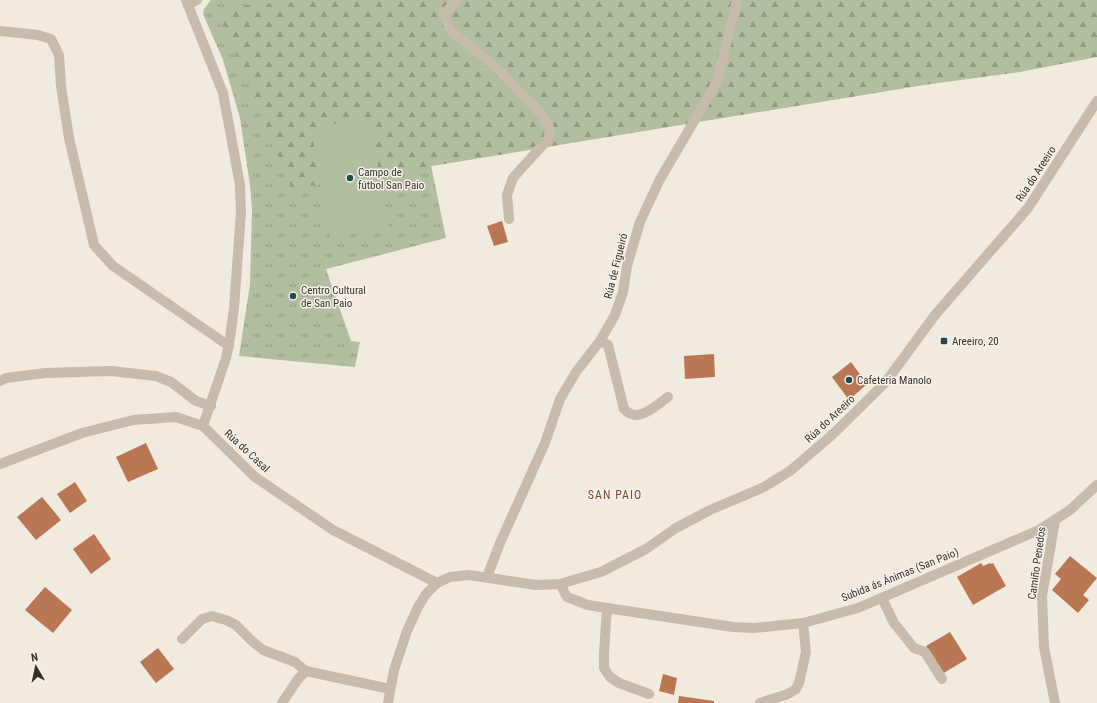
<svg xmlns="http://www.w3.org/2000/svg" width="1097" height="703" viewBox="0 0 1097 703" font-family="'Roboto Condensed',sans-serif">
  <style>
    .grass { fill: url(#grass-tufts) }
    .forest { fill: url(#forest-firs) }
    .pitch { fill: #b1bea0 }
    .building { fill: #ba7753 }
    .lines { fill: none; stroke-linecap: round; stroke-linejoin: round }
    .street { stroke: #c7bbab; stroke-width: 10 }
    .poi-dot { fill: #234b54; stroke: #f8f3eb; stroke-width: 1.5 }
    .labels { text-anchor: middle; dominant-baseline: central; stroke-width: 3; stroke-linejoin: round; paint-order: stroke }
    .poi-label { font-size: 11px; fill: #362f2a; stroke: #f8f3eb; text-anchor: start }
    .street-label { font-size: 11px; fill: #362f2a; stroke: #f8f3eb }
    .neighbourhood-label { font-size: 12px; letter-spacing: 1px; fill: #7d472b; stroke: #f8f3eb }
  </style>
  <defs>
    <pattern id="grass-tufts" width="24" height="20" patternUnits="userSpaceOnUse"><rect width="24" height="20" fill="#b1bea0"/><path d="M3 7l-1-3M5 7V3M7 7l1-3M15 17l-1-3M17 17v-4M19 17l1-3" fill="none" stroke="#919b83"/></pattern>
    <pattern id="forest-firs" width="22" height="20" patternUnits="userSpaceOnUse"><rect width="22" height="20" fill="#b1bea0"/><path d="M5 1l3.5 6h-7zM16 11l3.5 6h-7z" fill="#919b83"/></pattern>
  </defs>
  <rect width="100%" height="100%" fill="#f0eadf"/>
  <path class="grass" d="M211 0H397L446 238 326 269 351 341 360 342 355 367 239 356 250 284 252 210 250 185 240 118 223 60 203 14 204 9Z"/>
  <path class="forest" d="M315 0H1097V57L1020 72 924 85 292 189 217 8Z"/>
  <path class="pitch" d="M369 118 389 228 330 238 311 128Z"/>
  <g class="building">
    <path d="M502 221 508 242 494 246 487 226Z"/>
    <path d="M714 354 715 377 685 379 684 356Z"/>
    <path d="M851 362 867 384 849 400 832 377Z"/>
    <path d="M146 443 158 469 128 482 116 457Z"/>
    <path d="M75 482 87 501 70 513 57 494Z"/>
    <path d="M42 497 61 520 36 540 17 517Z"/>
    <path d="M94 534 111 559 91 574 73 549Z"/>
    <path d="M1070 556 1097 578 1083 595 1089 600 1078 613 1052 590 1061 579 1055 574Z"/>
    <path d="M981 563 983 566 990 563 991 564 993 563 1006 586 973 605 957 577Z"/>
    <path d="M45 587 72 610 53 633 25 610Z"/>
    <path d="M950 632 967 659 942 674 926 646Z"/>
    <path d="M158 648 174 669 156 683 140 662Z"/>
    <path d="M663 674 677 678 674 695 659 691Z"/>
    <path d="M679 696 714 701V703H678Z"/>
  </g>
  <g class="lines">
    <g class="street">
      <path d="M186 0 223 93 240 185 241 212 234 308 230 338 226 358 203 426"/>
      <path d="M458 0 444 14 450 30 499 70 542 115 550 130 548 139 513 178 507 195 509 219"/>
      <path d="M188 5 197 0"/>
      <path d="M0 31 38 35 51 39 59 55 61 86 69 138 94 245 113 266 229 346"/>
      <path d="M600 341 608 345 624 409C627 412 631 415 636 415 646 415 660 403 668 397"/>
      <path d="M0 381 6 378 45 373 111 371 156 376 171 382 196 401 211 406"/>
      <path d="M0 464 82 433 133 420 176 417 203 426 255 477 333 530 437 583"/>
      <path d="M1055 521 1042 596 1044 647 1055 703"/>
      <path d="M487 577 500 543 545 443 560 399 576 372 600 341 615 315 623 292 627 266 640 222 659 181 717 82 737 0"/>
      <path d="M560 584 567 597 588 605 607 608 733 627 755 628 803 623 858 608 1039 530 1070 510 1097 485"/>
      <path d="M882 598 894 623 914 648 925 652 942 679"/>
      <path d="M607 608 604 653V668L610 677 619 683 649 694"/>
      <path d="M182 639 202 619 212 616 226 620 236 625 252 641 263 650 295 662 306 671 390 689"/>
      <path d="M282 703 298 679 306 671"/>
      <path d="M388 703 394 670 407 631 418 607 426 594 437 583 450 577 469 575 536 585 560 584 601 572 646 549 676 528 710 510 764 487 790 471 832 435 885 383 935 315 1028 208 1097 101"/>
      <path d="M760 703 788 694 796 689 799 683 806 652 803 623"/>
    </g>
  </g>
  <g class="poi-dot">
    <circle cx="350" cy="178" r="4"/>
    <circle cx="293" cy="296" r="4"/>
    <rect x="940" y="337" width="8" height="8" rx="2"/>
    <circle cx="849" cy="380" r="4"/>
  </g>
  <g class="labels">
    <g class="poi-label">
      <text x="358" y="172">Campo de<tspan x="358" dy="13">fútbol San Paio</tspan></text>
      <text x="301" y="290">Centro Cultural<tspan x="301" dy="13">de San Paio</tspan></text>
      <text x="952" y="341">Areeiro, 20</text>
      <text x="857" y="380">Cafeteria Manolo</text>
    </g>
    <g class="street-label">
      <text transform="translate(1036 174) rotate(-57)">Rúa do Areeiro</text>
      <text transform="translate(616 266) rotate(-76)">Rúa de Figueiró</text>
      <text transform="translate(830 419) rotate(-43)">Rúa do Areeiro</text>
      <text transform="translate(247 451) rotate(43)">Rúa do Casal</text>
      <text transform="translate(1037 563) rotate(-82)">Camiño Penedos</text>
      <text transform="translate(900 575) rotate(-22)">Subida ás Ánimas (San Paio)</text>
    </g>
    <g class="neighbourhood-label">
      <text x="615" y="495">SAN PAIO</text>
    </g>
  </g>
  <g transform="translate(36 667) rotate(351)" stroke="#f8f3eb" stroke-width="3" paint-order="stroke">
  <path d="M0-3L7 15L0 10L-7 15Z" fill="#362f2a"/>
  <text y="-6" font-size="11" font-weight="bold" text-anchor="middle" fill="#362f2a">N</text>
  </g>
</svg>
